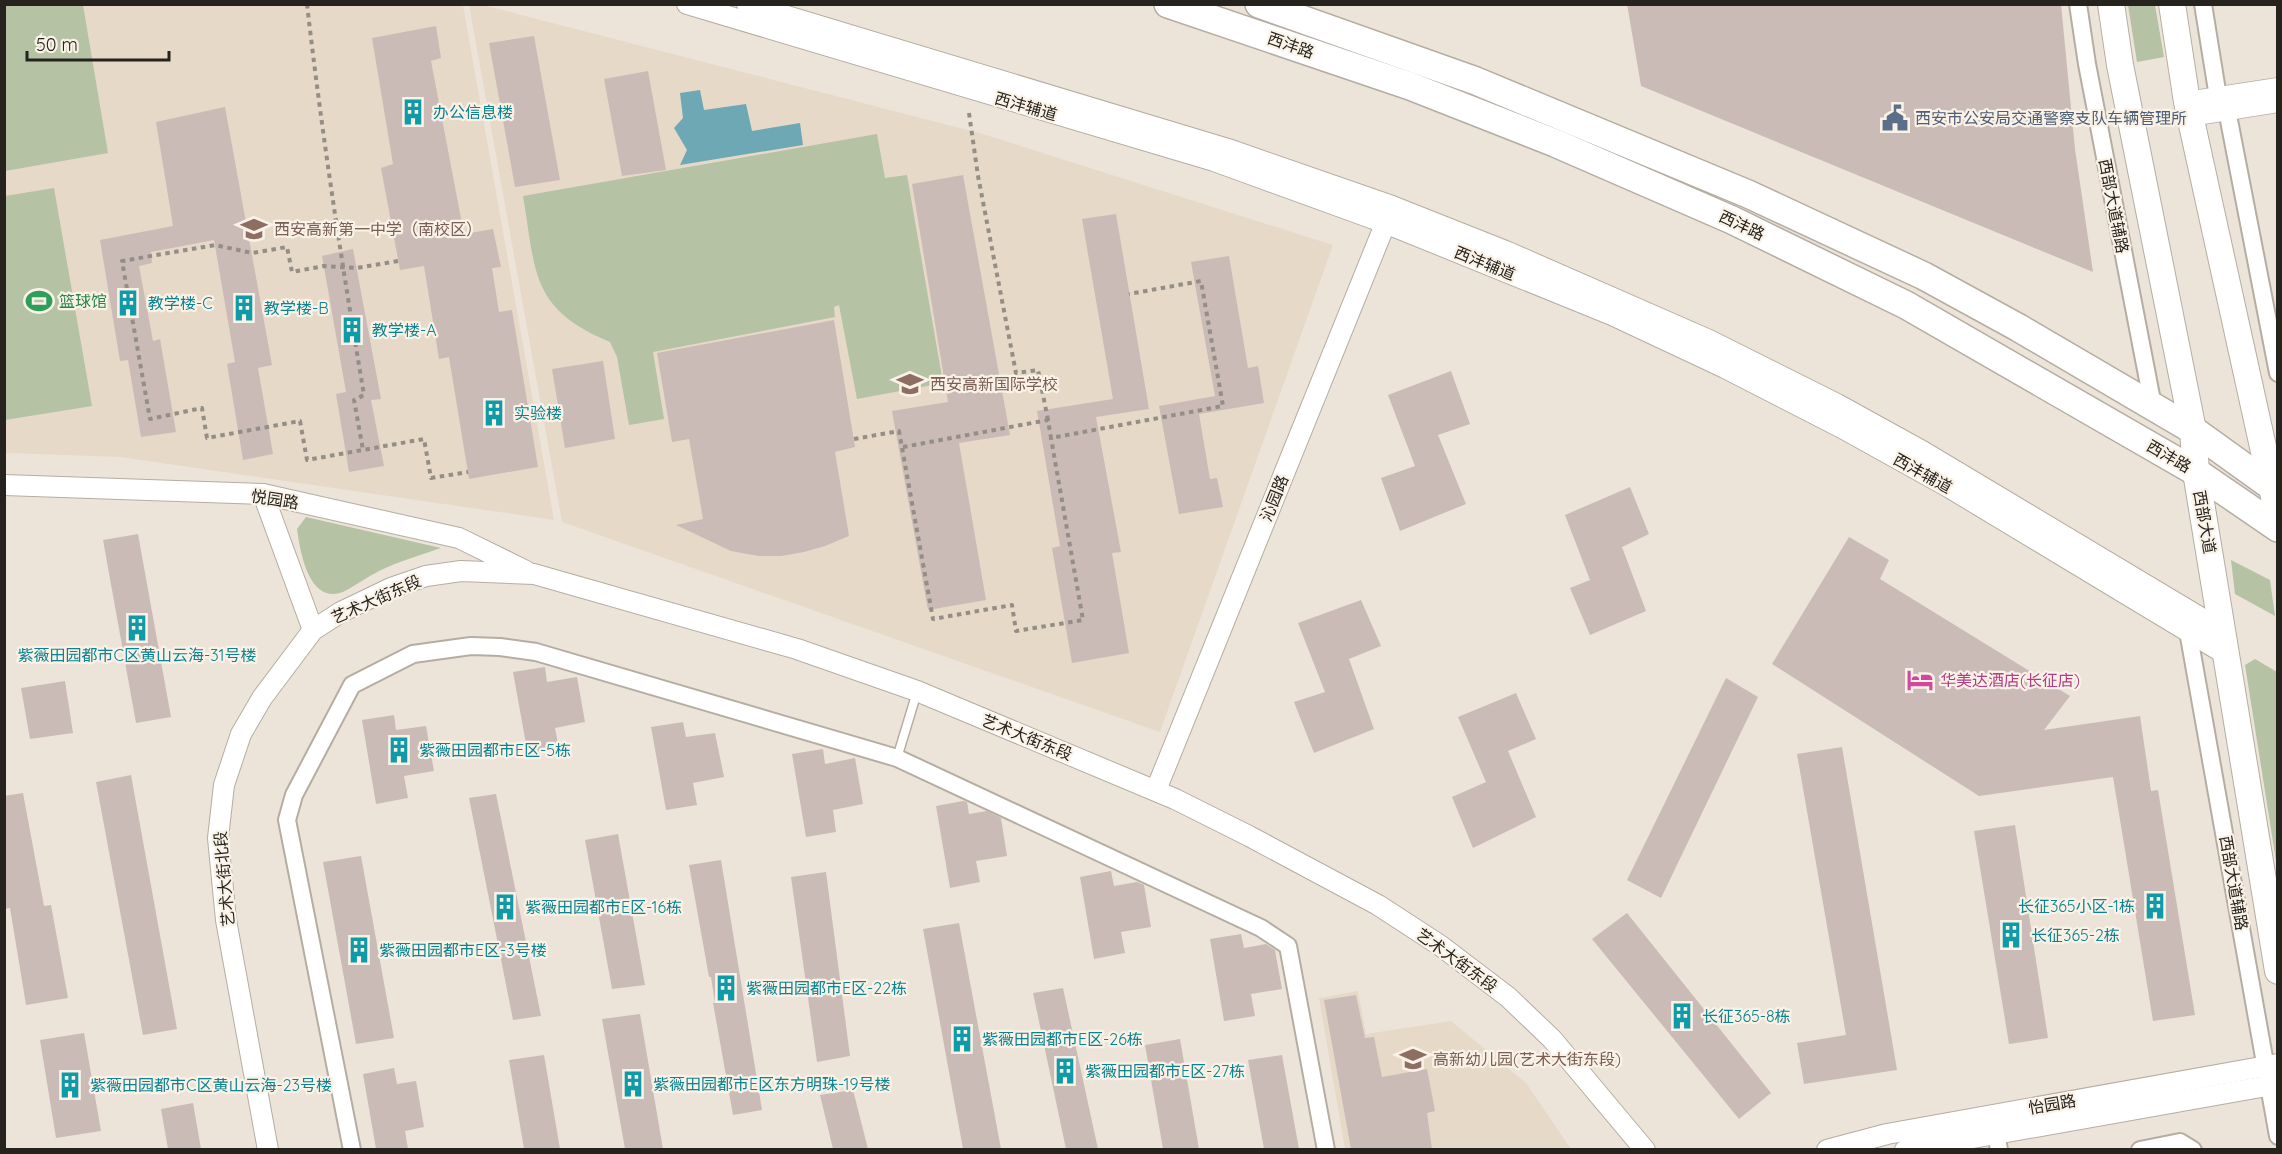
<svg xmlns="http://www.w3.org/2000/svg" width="2282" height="1154" viewBox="0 0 2282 1154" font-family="Quicksand,'Noto Sans SC',sans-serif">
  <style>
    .built { fill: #e6d9c8 }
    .green { fill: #b5c2a4 }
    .water { fill: #6ea8b5 }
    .building { fill: #cabbb7 }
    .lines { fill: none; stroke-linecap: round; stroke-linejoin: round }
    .service-casing { stroke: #b5ada2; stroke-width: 11 }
    .minor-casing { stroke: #b5ada2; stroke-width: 20 }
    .tertiary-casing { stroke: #b5ada2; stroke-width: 22 }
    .primary-casing { stroke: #b5ada2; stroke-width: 28 }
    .trunk-casing { stroke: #b5ada2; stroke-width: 30 }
    .path { stroke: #948e86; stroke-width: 4; stroke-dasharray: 4.5 4.5; stroke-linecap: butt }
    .service { stroke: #fff; stroke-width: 8 }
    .minor { stroke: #fff; stroke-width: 16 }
    .tertiary { stroke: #fff; stroke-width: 20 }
    .primary { stroke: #fff; stroke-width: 26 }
    .trunk { stroke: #fff; stroke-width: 27 }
    .labels { text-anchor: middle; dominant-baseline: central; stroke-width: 4.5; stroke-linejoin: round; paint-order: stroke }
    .street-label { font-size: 16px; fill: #26231f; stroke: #faf2e7 }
    .culture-label { font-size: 16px; fill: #0d838f; stroke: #faf2e7; text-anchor: start }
    .service-label { font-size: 16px; fill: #4e5e75; stroke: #faf2e7; text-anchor: start }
    .education-label { font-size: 16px; fill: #785e54; stroke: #faf2e7; text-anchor: start }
    .leisure-label { font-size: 16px; fill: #27864d; stroke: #faf2e7; text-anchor: start }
    .hotel-label { font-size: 16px; fill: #b23c85; stroke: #faf2e7; text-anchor: start }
  </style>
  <rect width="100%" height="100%" fill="#ede4d9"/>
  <g class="built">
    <path d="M5 5H463L554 520 120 457 5 453Z"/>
    <path d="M469 5H483L983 134 1333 245 1160 732 562 522Z"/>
    <path d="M1358 991 1366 1034 1451 1021 1526 1083 1571 1149H1345L1319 998Z"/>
  </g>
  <g class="green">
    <path d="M5 4 83 5 108 153 5 171Z"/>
    <path d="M2128 5H2155L2164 57 2137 62Z"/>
    <path d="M877 134 885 178 907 175 943 383 857 399 839 305 834 307 835 317 653 352 664 419 629 425 617 357 610 342C530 309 536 272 523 196Z"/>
    <path d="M54 188 92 406 5 420V196Z"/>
    <path d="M306 517 441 548C421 555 399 561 379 571 367 577 355 586 343 592 308 605 300 550 297 529Z"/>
    <path d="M2231 560 2270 580 2275 616 2235 594Z"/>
    <path d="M2255 659 2277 672V867L2245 665Z"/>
  </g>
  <path class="water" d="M700 90 704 110 746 104 752 131 800 123 803 145 680 165 687 150 674 128 683 118 680 93Z"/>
  <g class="building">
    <path d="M1627 4H2061L2075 149 2093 272 1641 86Z"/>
    <path d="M436 26 441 58 431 61 464 234 493 229 501 267 492 268 499 312 512 310 538 467 469 479 449 357 439 359 424 266 400 270 381 168 393 164 372 38Z"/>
    <path d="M534 36 560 180 515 187 489 43Z"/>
    <path d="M648 71 666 170 622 176 604 79Z"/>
    <path d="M225 107 272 365 258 368 273 454 243 460 227 364 235 362 214 240 151 252 152 263 139 266 153 341 160 339 176 432 141 437 128 360 120 361 100 240 173 226 156 122Z"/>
    <path d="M963 175 1010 435 959 443 986 600 928 610 892 411 948 402 912 184Z"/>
    <path d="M1116 214 1149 409 1096 417 1121 552 1112 553 1129 653 1072 663 1052 548 1060 546 1037 411 1113 399 1082 219Z"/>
    <path d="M353 249 381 399 371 400 384 466 349 472 336 394 346 392 322 256Z"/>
    <path d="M1229 256 1248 368 1258 366 1264 403 1199 414 1210 479 1217 478 1223 507 1179 514 1159 406 1215 396 1191 262Z"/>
    <path d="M834 320 855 447 835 452 849 536 825 546 804 552 781 556H758L731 551 676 525 703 519 689 439 672 442 657 353Z"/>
    <path d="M603 361 615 439 565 448 552 369Z"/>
    <path d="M1451 371 1470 424 1438 435 1466 504 1400 531 1381 478 1415 466 1388 395Z"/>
    <path d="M1630 487 1649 534 1622 547 1646 611 1590 635 1570 588 1590 580 1565 515Z"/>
    <path d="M138 534 171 717 136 723 103 540Z"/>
    <path d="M1849 537 1889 560 1880 579 2070 696 2044 730 2140 716 2151 791 2158 790 2195 1015 2153 1021 2113 777 1979 796 1772 664Z"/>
    <path d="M1361 600 1381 646 1349 659 1374 729 1314 753 1294 702 1325 692 1298 623Z"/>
    <path d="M545 667 547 682 577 677 585 722 555 728 559 749 528 755 513 672Z"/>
    <path d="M1726 678 1758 697 1661 898 1627 880Z"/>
    <path d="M65 681 73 733 30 739 21 688Z"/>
    <path d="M1516 693 1536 739 1508 751 1536 817 1473 848 1452 797 1486 782 1458 717Z"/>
    <path d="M394 715 396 730 426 726 434 771 404 776 408 798 376 804 362 720Z"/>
    <path d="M683 722 686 737 715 733 724 777 693 783 697 805 666 810 651 727Z"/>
    <path d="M1842 747 1897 1070 1804 1084 1797 1043 1846 1035 1797 754Z"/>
    <path d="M823 749 825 764 855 758 863 804 833 810 836 832 806 837 792 754Z"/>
    <path d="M131 775 177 1029 143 1035 96 782Z"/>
    <path d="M23 793 44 906 51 905 68 998 26 1005 10 908 4 909V796Z"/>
    <path d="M496 794 541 1016 513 1020 469 798Z"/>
    <path d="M963 801 967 802 969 814 987 811 1001 818 1007 856 976 861 980 882 950 888 936 806Z"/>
    <path d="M2015 825 2048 1038 2009 1044 1974 831Z"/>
    <path d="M618 834 645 985 612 989 585 840Z"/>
    <path d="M361 856 394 1038 356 1044 323 862Z"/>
    <path d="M721 860 762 1110 733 1115 713 1003H715L711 977H709L689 865Z"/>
    <path d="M1111 871 1114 886 1137 882 1144 885 1151 927 1121 932 1125 953 1094 959 1080 877Z"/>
    <path d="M826 872 850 1056 817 1062 791 877Z"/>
    <path d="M1627 913 1771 1093 1739 1119 1592 939Z"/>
    <path d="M959 923 1001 1149H963L923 929Z"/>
    <path d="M1241 934 1244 948 1266 944 1275 950 1282 989 1251 994 1255 1016 1224 1021 1210 939Z"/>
    <path d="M1063 988 1098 1149H1066L1033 993Z"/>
    <path d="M1356 995 1365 1038 1374 1037 1382 1077 1427 1069 1435 1111 1427 1113 1432 1149H1351L1324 1000Z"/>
    <path d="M640 1014 663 1149H625L602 1019Z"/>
    <path d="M84 1033 101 1131 56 1138 40 1040Z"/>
    <path d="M1180 1039 1199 1149H1163L1145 1045Z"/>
    <path d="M544 1055 560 1149H524L509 1060Z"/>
    <path d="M1282 1055 1299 1149H1264L1248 1060Z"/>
    <path d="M394 1068 397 1084 416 1081 424 1127 405 1131 408 1149H376L363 1074Z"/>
    <path d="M853 1090 868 1149H833L820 1095Z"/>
    <path d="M193 1103 201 1149H168L161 1109Z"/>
  </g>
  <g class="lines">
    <g class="service-casing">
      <path id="service" d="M897 758 917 692"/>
    </g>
    <g class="minor-casing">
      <g id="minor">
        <path d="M2078 4 2087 64 2153 406"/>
        <path d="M2203 4 2218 97 2227 110 2278 373"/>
        <path d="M2188 631 2278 1136"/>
        <path d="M1996 1133 1999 1150"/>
        <path d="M352 1150 287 820 294 795 352 685 413 654 471 646 500 647 536 652 897 758 1261 928 1288 946 1326 1150"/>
        <path d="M2140 1150 2180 1142 2193 1150"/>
      </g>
    </g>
    <g class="tertiary-casing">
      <g id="tertiary">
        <path d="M687 4 1214 161 1385 223 1612 315 1725 368 1842 428 1950 488 2227 655"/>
        <path d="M747 4 1228 149 1392 206 1508 252 1709 340 1837 404 1924 452 2223 631"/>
        <path d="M2187 102 2278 88"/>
        <path d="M2190 116 2278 102"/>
        <path d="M4 485 263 494 459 538 526 571"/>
        <path d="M263 494 313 630"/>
        <path d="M1156 790 1390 212"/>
        <path d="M268 1150 226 920 218 838 224 785 241 734 262 698 313 630 341 612 391 588 426 576 461 571 534 574 797 649 917 691 1175 799 1249 836 1378 905 1441 946 1508 997 1552 1039 1645 1150"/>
        <path d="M1827 1150 1887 1134 2278 1064"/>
        <path d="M1905 1150 2278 1084"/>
      </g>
    </g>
    <g class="primary-casing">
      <g id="primary">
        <path d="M2111 4 2120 65 2193 430 2196 472 2278 971"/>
        <path d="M2172 4 2187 102 2278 515"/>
      </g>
    </g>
    <g class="trunk-casing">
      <g id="trunk">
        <path d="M1168 4 1410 86 1555 143 1732 220 1906 305 2196 472 2278 528"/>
        <path d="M1259 4 1476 81 1748 194 1924 276 2019 328 2193 430 2278 491"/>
      </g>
    </g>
    <g class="path">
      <path d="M307 4C322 135 342 265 364 395L354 400 363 450"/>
      <path d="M969 113 978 176 1016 373 1038 370 1048 420"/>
      <path d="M398 261 357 268 324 266 292 272 287 247 252 253 215 245 122 261 150 419 202 408 207 438 300 421 307 460 424 439 431 478 468 472"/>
      <path d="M854 439 899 431 933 619 1012 605 1016 631 1083 620 1051 438"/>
      <path d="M903 447 1048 420 1051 438 1223 406 1201 281 1129 294"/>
    </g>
    <use href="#service" class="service"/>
    <use href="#minor" class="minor"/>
    <use href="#tertiary" class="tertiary"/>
    <use href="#primary" class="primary"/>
    <use href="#trunk" class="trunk"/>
  </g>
  <defs>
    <g id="building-bare" transform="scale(2.07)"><path d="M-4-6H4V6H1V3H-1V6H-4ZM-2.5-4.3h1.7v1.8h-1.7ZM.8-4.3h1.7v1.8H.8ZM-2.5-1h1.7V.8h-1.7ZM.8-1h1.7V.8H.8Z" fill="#0f9aa8" stroke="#faf2e7" stroke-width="2.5" paint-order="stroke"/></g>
    <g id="civic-bare" transform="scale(2.07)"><path d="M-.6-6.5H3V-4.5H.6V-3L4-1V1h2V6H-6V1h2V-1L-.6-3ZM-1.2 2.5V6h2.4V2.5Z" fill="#5c6f8a" stroke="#faf2e7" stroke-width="2.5" paint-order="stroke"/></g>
    <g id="school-bare" transform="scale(2.07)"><path d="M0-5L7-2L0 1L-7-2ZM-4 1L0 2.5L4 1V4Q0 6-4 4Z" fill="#8d6e63" stroke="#faf2e7" stroke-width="2.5" paint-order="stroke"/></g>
    <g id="stadium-bare" transform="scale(2.07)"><path d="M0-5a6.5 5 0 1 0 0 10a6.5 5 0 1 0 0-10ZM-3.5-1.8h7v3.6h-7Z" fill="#2e9e5b" stroke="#faf2e7" stroke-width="2.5" paint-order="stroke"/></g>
    <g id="hotel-bare" transform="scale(2.07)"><path d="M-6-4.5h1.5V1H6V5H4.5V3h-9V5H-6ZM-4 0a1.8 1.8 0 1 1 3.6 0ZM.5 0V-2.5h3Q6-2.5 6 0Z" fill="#d1479c" stroke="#faf2e7" stroke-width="2.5" paint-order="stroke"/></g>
  </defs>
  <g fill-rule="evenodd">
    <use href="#building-bare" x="413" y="112"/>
    <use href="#civic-bare" x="1895" y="118"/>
    <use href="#school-bare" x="254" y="229"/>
    <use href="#stadium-bare" x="39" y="301"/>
    <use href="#building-bare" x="128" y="303"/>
    <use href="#building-bare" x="244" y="308"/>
    <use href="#building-bare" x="352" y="330"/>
    <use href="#school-bare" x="910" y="384"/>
    <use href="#building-bare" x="494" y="413"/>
    <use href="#building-bare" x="137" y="628"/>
    <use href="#hotel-bare" x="1920" y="680"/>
    <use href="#building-bare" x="399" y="750"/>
    <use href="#building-bare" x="2155" y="906"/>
    <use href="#building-bare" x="505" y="907"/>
    <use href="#building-bare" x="2011" y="935"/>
    <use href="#building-bare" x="359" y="950"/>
    <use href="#building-bare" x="726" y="988"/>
    <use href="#building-bare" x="1682" y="1016"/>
    <use href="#building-bare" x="962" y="1039"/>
    <use href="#school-bare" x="1413" y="1059"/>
    <use href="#building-bare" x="1065" y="1071"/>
    <use href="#building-bare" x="633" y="1084"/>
    <use href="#building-bare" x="70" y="1085"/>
  </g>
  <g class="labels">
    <g class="street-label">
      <text transform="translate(1291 45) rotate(19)">西沣路</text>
      <text transform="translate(1026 106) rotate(16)">西沣辅道</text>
      <text transform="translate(2114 206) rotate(79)">西部大道辅路</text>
      <text transform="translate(1742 225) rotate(25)">西沣路</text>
      <text transform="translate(1485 263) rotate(22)">西沣辅道</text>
      <text transform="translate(2169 456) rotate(30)">西沣路</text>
      <text transform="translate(1923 473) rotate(29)">西沣辅道</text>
      <text transform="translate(1274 498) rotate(-68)">沁园路</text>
      <text transform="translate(275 499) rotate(9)">悦园路</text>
      <text transform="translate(2205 522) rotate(80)">西部大道</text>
      <text transform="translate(376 599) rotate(-24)">艺术大街东段</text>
      <text transform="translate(1027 737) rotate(22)">艺术大街东段</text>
      <text transform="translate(224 879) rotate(-95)">艺术大街北段</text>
      <text transform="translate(2234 883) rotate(80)">西部大道辅路</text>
      <text transform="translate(1457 960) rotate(36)">艺术大街东段</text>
      <text transform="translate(2052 1104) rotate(-10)">怡园路</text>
    </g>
    <g class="culture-label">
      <text x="433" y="112">办公信息楼</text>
      <text x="148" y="303">教学楼-C</text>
      <text x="264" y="308">教学楼-B</text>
      <text x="372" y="330">教学楼-A</text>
      <text x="514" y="413">实验楼</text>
      <text x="137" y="655" text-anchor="middle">紫薇田园都市C区黄山云海-31号楼</text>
      <text x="419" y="750">紫薇田园都市E区-5栋</text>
      <text x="2135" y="906" text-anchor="end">长征365小区-1栋</text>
      <text x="525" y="907">紫薇田园都市E区-16栋</text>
      <text x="2031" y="935">长征365-2栋</text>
      <text x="379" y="950">紫薇田园都市E区-3号楼</text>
      <text x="746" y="988">紫薇田园都市E区-22栋</text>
      <text x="1702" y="1016">长征365-8栋</text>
      <text x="982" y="1039">紫薇田园都市E区-26栋</text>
      <text x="1085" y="1071">紫薇田园都市E区-27栋</text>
      <text x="653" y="1084">紫薇田园都市E区东方明珠-19号楼</text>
      <text x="90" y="1085">紫薇田园都市C区黄山云海-23号楼</text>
    </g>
    <g class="service-label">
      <text x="1915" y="118">西安市公安局交通警察支队车辆管理所</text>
    </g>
    <g class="education-label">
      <text x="274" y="229">西安高新第一中学（南校区）</text>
      <text x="930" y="384">西安高新国际学校</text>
      <text x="1433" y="1059">高新幼儿园(艺术大街东段)</text>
    </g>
    <g class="leisure-label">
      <text x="59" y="301">篮球馆</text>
    </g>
    <g class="hotel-label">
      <text x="1940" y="680">华美达酒店(长征店)</text>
    </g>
  </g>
  <rect width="2282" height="1154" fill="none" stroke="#26231f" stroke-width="12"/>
  <path d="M27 51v9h142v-9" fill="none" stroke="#26231f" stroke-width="3"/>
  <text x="36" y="51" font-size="18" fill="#26231f" stroke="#faf2e7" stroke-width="4.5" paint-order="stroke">50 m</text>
</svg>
